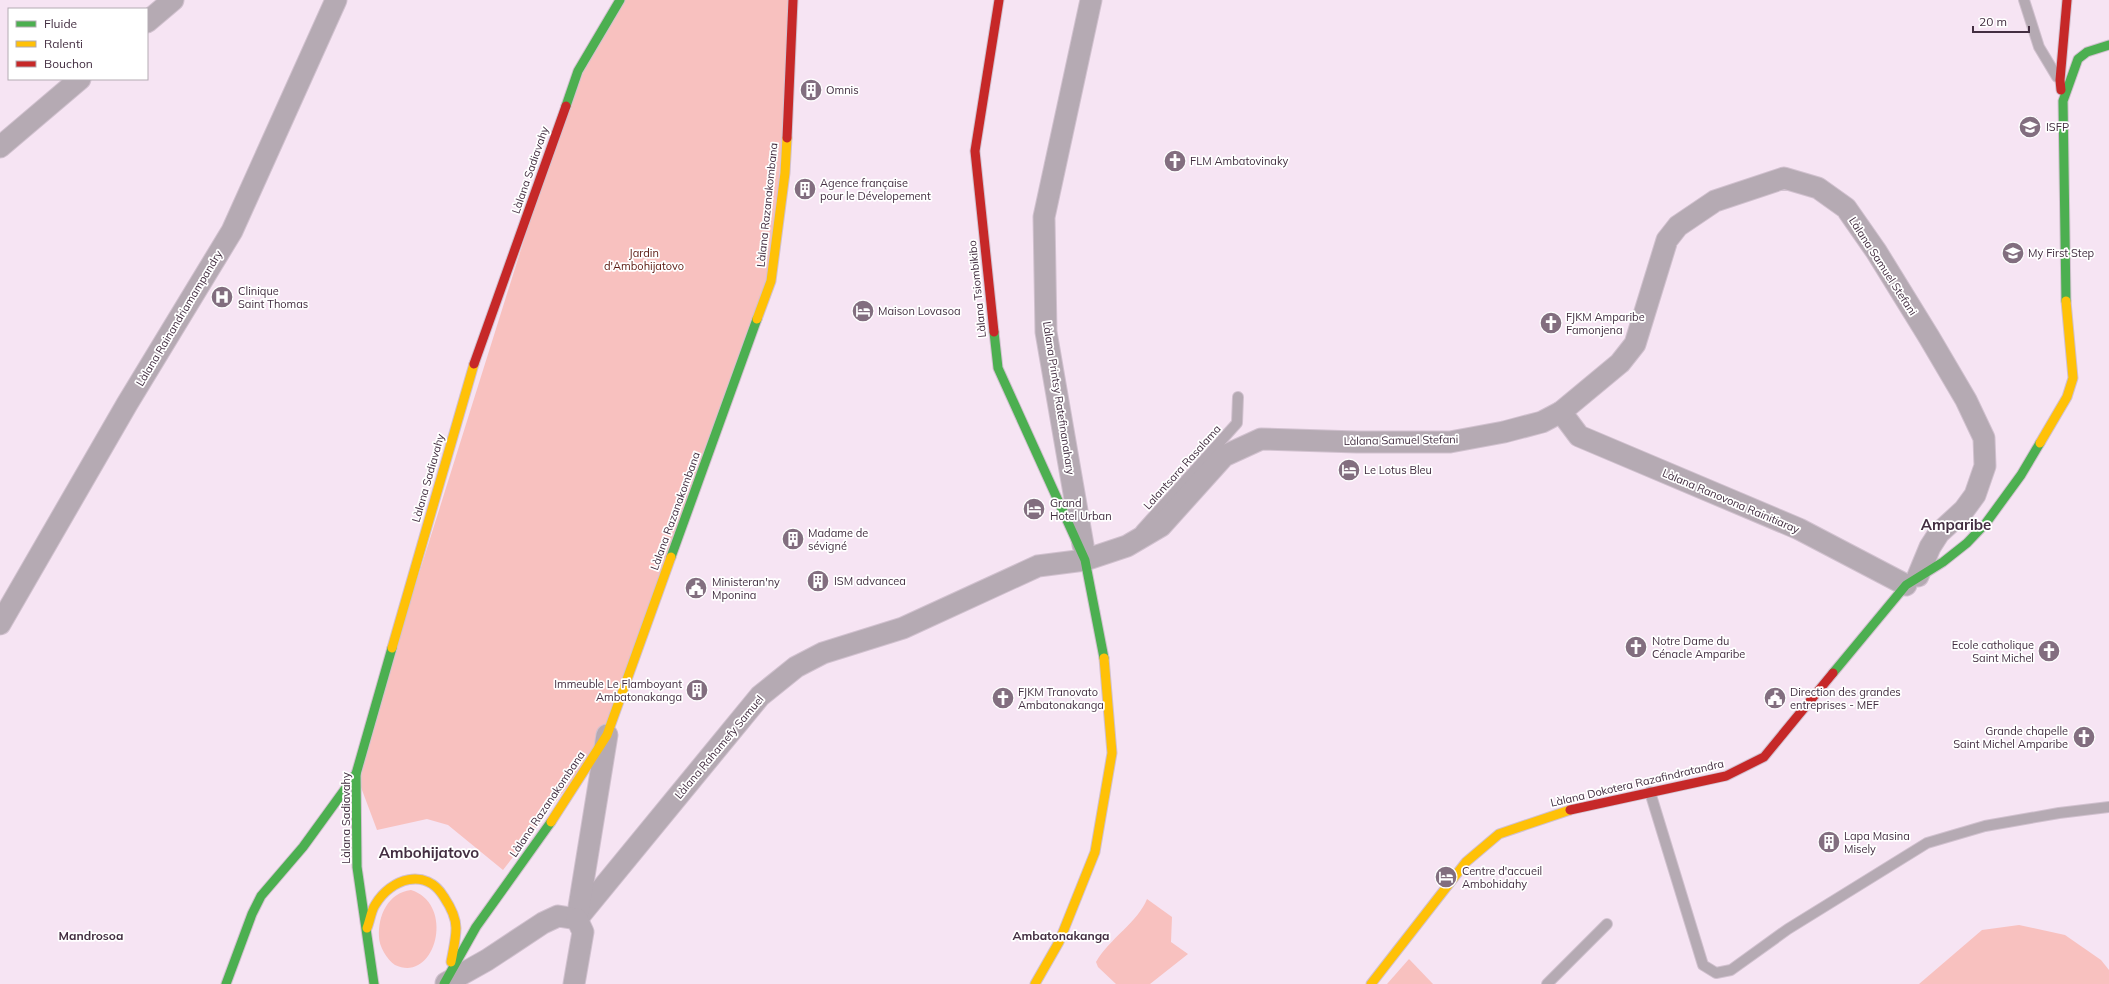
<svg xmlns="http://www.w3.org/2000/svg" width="2109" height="984" viewBox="0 0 2109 984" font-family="Mulish,sans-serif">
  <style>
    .green { fill: #f8c1bf }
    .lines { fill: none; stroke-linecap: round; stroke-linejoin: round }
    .lane-casing { stroke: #d1c1cf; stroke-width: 12 }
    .street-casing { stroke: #d1c1cf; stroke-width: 23 }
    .fast-casing { stroke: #d1c1cf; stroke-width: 11 }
    .slow-casing { stroke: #d1c1cf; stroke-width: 11 }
    .jam-casing { stroke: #d1c1cf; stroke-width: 11 }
    .lane { stroke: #b5aab3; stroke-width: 10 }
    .street { stroke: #b5aab3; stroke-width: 21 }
    .fast { stroke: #4caf50; stroke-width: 9 }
    .slow { stroke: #ffc107; stroke-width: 9 }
    .jam { stroke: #c62828; stroke-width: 9 }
    .labels { text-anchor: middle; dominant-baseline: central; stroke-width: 3.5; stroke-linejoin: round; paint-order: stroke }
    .poi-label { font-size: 11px; fill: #432e41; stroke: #fff; text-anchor: start }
    .street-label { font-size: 11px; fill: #432e41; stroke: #fff }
    .park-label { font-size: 11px; fill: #5a180f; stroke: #fff }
    .neighbourhood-label { font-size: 12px; font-weight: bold; fill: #432e41; stroke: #fff }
    .district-label { font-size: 15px; font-weight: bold; fill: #432e41; stroke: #fff }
  </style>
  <rect width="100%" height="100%" fill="#f6e4f3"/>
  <g class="green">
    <path d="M625 0H793L771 281 607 735 503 870 448 825 427 819 377 830 356 774 573 84Z"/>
    <path d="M411 890C456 904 436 984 395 965 387 960 379 946 379 937 378 915 388 893 411 890Z"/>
    <path d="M1147 899 1172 917 1171 942 1188 954 1150 984H1116L1098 967 1096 962C1110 938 1138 922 1147 899Z"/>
    <path d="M2019 925 2065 935 2101 960 2109 970V984H1919L1982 930Z"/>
    <path d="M1409 959 1433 984H1387Z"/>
  </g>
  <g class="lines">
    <g class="lane-casing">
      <g id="lane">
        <path d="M2024 0 2039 47 2057 77"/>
        <path d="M1141 530 1237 423 1238 397"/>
        <path d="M1650 792 1703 965 1716 973 1731 970 1788 929 1927 843 1985 826 2059 813 2109 807"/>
        <path d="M1547 984 1607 924"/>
      </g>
    </g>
    <g class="street-casing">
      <g id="street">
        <path d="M147 22 173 0"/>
        <path d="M0 147 80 79"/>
        <path d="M1561 412 1579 436 1799 529 1906 585"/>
        <path d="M1083 545 1046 332 1044 217 1091 0"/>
        <path d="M0 624 127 404 232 231 336 0"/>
        <path d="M577 919 760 696 796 667 823 653 903 628 1038 566 1085 560 1127 546 1161 526 1224 456 1261 439 1357 442H1450L1504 432 1542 422 1561 412 1620 363 1635 344 1667 240 1678 226 1715 201 1784 178 1818 188 1846 208 1876 251 1929 337 1966 400 1984 438 1985 466 1975 495 1964 510 1939 533 1930 547 1918 576"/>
        <path d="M577 919 607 735"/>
        <path d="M446 983 487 960 543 923 558 916 577 919"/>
        <path d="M574 984 583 932 577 919"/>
      </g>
    </g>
    <g class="fast-casing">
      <g id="fast">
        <path d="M566 106 578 71 620 0"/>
        <path d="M2066 301 2063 101 2078 59 2087 52 2109 45"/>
        <path d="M994 332 998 368 1085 560 1104 658"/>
        <path d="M671 557 757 319"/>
        <path d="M1833 673 1906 585 1943 562 1967 543 1986 523 2021 475 2040 443"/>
        <path d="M226 984 252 914 261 896 303 847 356 774"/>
        <path d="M374 984 357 867 356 774 392 648"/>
        <path d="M444 984 476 927 551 822"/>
      </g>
    </g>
    <g class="slow-casing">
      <g id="slow">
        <path d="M757 319 771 281 785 173 787 138"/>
        <path d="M2040 443 2067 397 2073 378 2066 301"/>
        <path d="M392 648 474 364"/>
        <path d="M551 822 607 735 671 557"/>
        <path d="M367 928C370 921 371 911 375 905 391 878 426 867 444 897 450 906 456 918 456 928 456 939 453 951 451 962"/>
        <path d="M1035 984 1059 942 1095 852 1112 753 1104 658"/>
        <path d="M1371 984 1466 862 1499 834 1570 810"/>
      </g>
    </g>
    <g class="jam-casing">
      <g id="jam">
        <path d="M2061 90 2060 80 2067 0"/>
        <path d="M787 138 793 0"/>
        <path d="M994 332 975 151 999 0"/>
        <path d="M474 364 566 106"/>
        <path d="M1570 810 1726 776 1764 757 1833 673"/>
      </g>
    </g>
    <use href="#lane" class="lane"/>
    <use href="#street" class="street"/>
    <use href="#fast" class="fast"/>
    <use href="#slow" class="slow"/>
    <use href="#jam" class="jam"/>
  </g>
  <defs>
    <g id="building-disc" transform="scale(1.15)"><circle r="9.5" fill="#826e7f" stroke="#fff"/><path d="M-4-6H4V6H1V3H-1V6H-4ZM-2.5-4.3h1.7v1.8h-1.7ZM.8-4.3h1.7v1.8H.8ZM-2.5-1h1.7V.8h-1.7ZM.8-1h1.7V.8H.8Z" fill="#fff"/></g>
    <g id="school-disc" transform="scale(1.15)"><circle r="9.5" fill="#826e7f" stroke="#fff"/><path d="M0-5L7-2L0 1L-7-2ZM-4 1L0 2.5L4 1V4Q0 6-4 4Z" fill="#fff"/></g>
    <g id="church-disc" transform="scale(1.15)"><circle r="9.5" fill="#826e7f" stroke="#fff"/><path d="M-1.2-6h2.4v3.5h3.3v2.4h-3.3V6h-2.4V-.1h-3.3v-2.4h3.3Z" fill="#fff"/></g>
    <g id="hospital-disc" transform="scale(1.15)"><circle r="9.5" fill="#826e7f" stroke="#fff"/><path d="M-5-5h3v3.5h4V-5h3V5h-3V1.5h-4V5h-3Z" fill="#fff"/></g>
    <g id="hotel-disc" transform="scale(1.15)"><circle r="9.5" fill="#826e7f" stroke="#fff"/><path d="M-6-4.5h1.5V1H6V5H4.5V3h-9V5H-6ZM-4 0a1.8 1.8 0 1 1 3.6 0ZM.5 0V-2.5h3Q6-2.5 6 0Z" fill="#fff"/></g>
    <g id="civic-disc" transform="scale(1.15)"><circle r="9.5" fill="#826e7f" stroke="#fff"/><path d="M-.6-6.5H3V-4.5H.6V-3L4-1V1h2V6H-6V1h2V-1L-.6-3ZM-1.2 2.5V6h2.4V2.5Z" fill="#fff"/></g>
  </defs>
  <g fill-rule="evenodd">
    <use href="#building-disc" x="811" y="90"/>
    <use href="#school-disc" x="2030" y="127"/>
    <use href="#church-disc" x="1175" y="161"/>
    <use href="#building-disc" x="805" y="189"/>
    <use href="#school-disc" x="2013" y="253"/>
    <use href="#hospital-disc" x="222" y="297"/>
    <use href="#hotel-disc" x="863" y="311"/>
    <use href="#church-disc" x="1551" y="323"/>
    <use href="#hotel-disc" x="1349" y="470"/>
    <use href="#hotel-disc" x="1034" y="509"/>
    <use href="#building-disc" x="793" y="539"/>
    <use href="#building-disc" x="818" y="581"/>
    <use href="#civic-disc" x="696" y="588"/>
    <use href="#church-disc" x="1636" y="647"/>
    <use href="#church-disc" x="2049" y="651"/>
    <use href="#building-disc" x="697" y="690"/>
    <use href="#church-disc" x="1003" y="698"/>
    <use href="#civic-disc" x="1775" y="698"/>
    <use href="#church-disc" x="2084" y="737"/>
    <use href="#building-disc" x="1829" y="842"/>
    <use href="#hotel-disc" x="1446" y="877"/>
  </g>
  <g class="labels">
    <g class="poi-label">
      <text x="826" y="90">Omnis</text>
      <text x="2046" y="127">ISFP</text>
      <text x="1190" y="161">FLM Ambatovinaky</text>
      <text x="820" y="183">Agence française<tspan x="820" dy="13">pour le Dévelopement</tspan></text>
      <text x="2028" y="253">My First Step</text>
      <text x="238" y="291">Clinique<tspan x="238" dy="13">Saint Thomas</tspan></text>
      <text x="878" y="311">Maison Lovasoa</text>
      <text x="1566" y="317">FJKM Amparibe<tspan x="1566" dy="13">Famonjena</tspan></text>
      <text x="1364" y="470">Le Lotus Bleu</text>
      <text x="1050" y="503">Grand<tspan x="1050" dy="13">Hotel Urban</tspan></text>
      <text x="808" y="533">Madame de<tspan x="808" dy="13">sévigné</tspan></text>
      <text x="834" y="581">ISM advancea</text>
      <text x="712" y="582">Ministeran'ny<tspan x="712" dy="13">Mponina</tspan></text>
      <text x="1652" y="641">Notre Dame du<tspan x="1652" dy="13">Cénacle Amparibe</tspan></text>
      <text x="2034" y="645" text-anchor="end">Ecole catholique<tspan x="2034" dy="13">Saint Michel</tspan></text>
      <text x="682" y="684" text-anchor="end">Immeuble Le Flamboyant<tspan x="682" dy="13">Ambatonakanga</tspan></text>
      <text x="1018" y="692">FJKM Tranovato<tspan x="1018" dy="13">Ambatonakanga</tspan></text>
      <text x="1790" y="692">Direction des grandes<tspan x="1790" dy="13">entreprises - MEF</tspan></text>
      <text x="2068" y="731" text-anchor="end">Grande chapelle<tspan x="2068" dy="13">Saint Michel Amparibe</tspan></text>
      <text x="1844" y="836">Lapa Masina<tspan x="1844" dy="13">Misely</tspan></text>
      <text x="1462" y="871">Centre d'accueil<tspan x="1462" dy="13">Ambohidahy</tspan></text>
    </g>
    <g class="street-label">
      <text transform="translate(530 170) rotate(-71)">Làlana Sadiavahy</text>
      <text transform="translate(767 205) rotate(-84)">Làlana Razanakombana</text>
      <text transform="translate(1883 266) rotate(57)">Làlana Samuel Stefani</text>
      <text transform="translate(977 289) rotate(-96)">Làlana Tsiombikibo</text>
      <text transform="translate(179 318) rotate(-59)">Làlana Rainandriamampandry</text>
      <text transform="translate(1059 398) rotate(81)">Làlana Printsy Ratefinanahary</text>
      <text transform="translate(1401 440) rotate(-1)">Làlana Samuel Stefani</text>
      <text transform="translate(1182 467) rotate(-48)">Lalantsara Rasalama</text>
      <text transform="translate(428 478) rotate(-74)">Làlana Sadiavahy</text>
      <text transform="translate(1731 501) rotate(23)">Làlana Ranovona Rainitiaray</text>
      <text transform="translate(675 511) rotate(-70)">Làlana Razanakombana</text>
      <text transform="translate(719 747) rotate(-50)">Làlana Rahamefy Samuel</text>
      <text transform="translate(1637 783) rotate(-13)">Làlana Dokotera Razafindratandra</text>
      <text transform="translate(547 804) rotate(-56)">Làlana Razanakombana</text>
      <text transform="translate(346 818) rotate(-90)">Làlana Sadiavahy</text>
    </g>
    <g class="park-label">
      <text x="644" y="253">Jardin<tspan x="644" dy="13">d'Ambohijatovo</tspan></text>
    </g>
    <g class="neighbourhood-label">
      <text x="91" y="935">Mandrosoa</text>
      <text x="1061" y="935">Ambatonakanga</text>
    </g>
    <g class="district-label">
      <text x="1956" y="524">Amparibe</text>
      <text x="429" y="852">Ambohijatovo</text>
    </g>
  </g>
  <rect x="8" y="8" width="140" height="72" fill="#ffffff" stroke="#b4abb3"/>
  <rect x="16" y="21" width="20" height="6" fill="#4caf50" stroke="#b4abb3"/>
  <text x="44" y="28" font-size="12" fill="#432e41">Fluide</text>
  <rect x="16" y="41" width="20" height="6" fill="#ffc107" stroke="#b4abb3"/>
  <text x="44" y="48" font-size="12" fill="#432e41">Ralenti</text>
  <rect x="16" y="61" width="20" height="6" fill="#c62828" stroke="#b4abb3"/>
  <text x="44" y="68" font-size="12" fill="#432e41">Bouchon</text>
  <path d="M1973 26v6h56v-6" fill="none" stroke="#432e41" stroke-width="2"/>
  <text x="1979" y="26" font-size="12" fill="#432e41" stroke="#ffffff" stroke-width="3" paint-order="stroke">20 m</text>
</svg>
